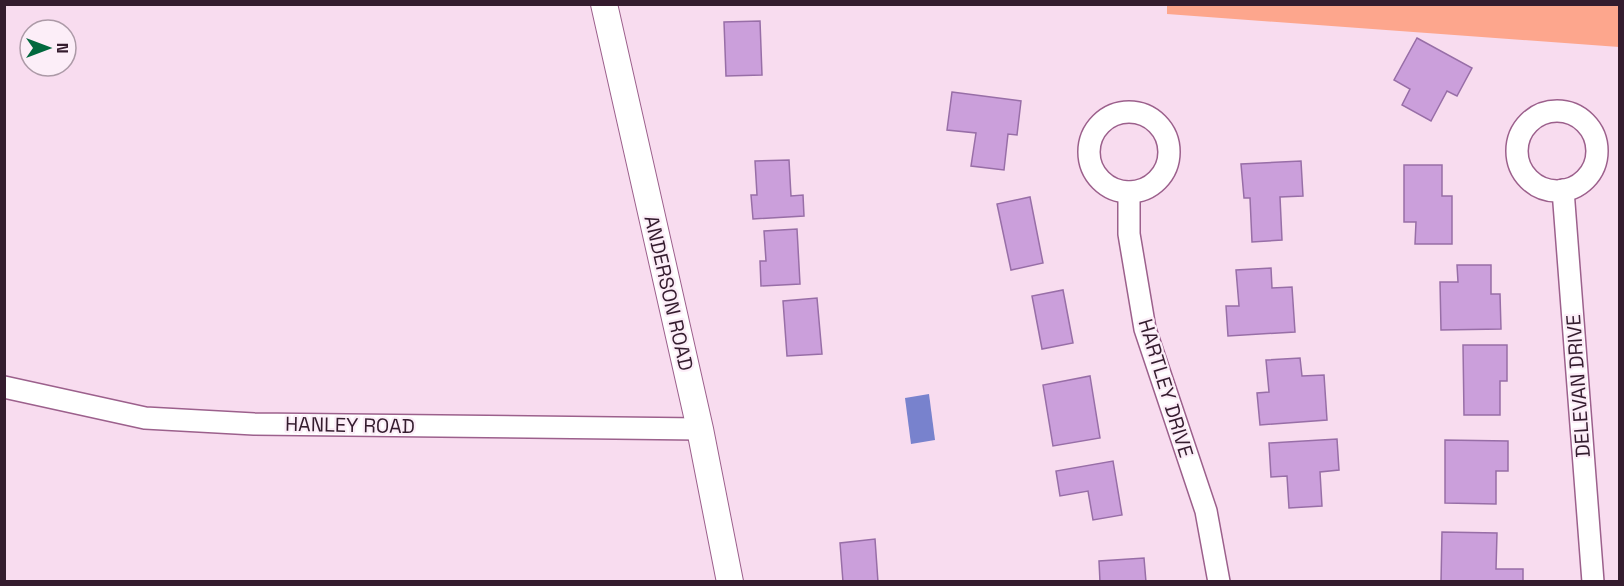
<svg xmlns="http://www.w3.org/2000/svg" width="1624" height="586" viewBox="0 0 1624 586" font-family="'Space Grotesk',sans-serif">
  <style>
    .green { fill: #fda68d }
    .water { fill: #7882cd }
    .building { fill: #cb9fdb; stroke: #986ea7; stroke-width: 1.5 }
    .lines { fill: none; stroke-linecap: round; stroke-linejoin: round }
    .minor-casing { stroke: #9c608c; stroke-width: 24 }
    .tertiary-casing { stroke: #9c608c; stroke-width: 28 }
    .minor { stroke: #fff; stroke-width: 21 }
    .tertiary { stroke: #fff; stroke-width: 26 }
    .labels { text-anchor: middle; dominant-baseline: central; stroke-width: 4.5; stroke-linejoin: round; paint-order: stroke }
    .street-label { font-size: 20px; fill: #341c2e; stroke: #fceef8 }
  </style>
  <rect width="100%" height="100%" fill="#f8dcef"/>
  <path class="green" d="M1167 5H1619V47L1167 14Z"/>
  <path class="water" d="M929 394 935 440 911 444 905 398Z"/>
  <g class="building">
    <path d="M760 21 762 75 726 76 724 22Z"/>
    <path d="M1417 38 1472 68 1457 96 1447 91 1431 121 1402 105 1410 89 1394 80Z"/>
    <path d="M952 92 1021 101 1017 135 1008 134 1004 170 971 166 976 133 947 130Z"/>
    <path d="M789 160 791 196 803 195 804 216 753 219 751 195H757L755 161Z"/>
    <path d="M1301 161 1303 196 1280 197 1282 240 1252 242 1250 198H1244L1241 164Z"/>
    <path d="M1404 165H1442V196H1452V244H1415L1416 222H1404Z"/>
    <path d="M1030 197 1043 263 1011 270 997 204Z"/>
    <path d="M797 229 800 284 761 286 760 261H766L764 231Z"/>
    <path d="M1457 265H1491V294H1500L1501 329 1441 330 1440 282H1458Z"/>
    <path d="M1271 268 1272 288 1292 287 1295 332 1228 336 1226 306H1239L1236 270Z"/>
    <path d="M1063 290 1073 343 1042 349 1032 296Z"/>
    <path d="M817 298 822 354 787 356 783 301Z"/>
    <path d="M1463 345H1507V381H1500V415H1464Z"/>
    <path d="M1300 358 1302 376 1324 375 1327 420 1260 425 1257 393 1269 392 1266 360Z"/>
    <path d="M1090 376 1100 438 1053 446 1043 385Z"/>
    <path d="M1337 439 1339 470 1320 472 1322 506 1289 508 1287 476 1271 477 1269 443Z"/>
    <path d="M1445 440 1508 441V471H1496V504L1445 503Z"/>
    <path d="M1113 461 1122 515 1093 520 1088 491 1060 496 1056 471Z"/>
    <path d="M1442 532 1497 533 1496 569H1523V582H1441Z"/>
    <path d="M875 539 878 582H843L840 543Z"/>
    <path d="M1144 558 1146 582H1100L1099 561Z"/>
  </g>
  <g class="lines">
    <g class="minor-casing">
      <g id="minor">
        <circle cx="1557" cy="151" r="40"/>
        <circle cx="1129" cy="152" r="40"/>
        <path d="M1563 190 1593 582"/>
        <path d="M1129 192V234L1145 329 1206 511 1219 582"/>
        <path d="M4 387 145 418 254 424 700 429"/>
      </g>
    </g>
    <g class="tertiary-casing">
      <path id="tertiary" d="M604 4 700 429 730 582"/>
    </g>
    <use href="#minor" class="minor"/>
    <use href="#tertiary" class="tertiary"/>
  </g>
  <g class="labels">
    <g class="street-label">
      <text transform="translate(669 293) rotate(77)">ANDERSON ROAD</text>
      <text transform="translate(1578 386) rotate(-94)">DELEVAN DRIVE</text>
      <text transform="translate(1166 388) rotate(73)">HARTLEY DRIVE</text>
      <text transform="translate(350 425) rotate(1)">HANLEY ROAD</text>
    </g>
  </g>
  <rect width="1624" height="586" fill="none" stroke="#341c2e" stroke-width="12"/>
  <g transform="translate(48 48) rotate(90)"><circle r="28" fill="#fceef8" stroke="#ac9aa7" stroke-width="1.5"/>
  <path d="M0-4.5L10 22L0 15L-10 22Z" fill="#01683e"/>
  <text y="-9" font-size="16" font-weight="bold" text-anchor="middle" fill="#341c2e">N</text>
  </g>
</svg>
